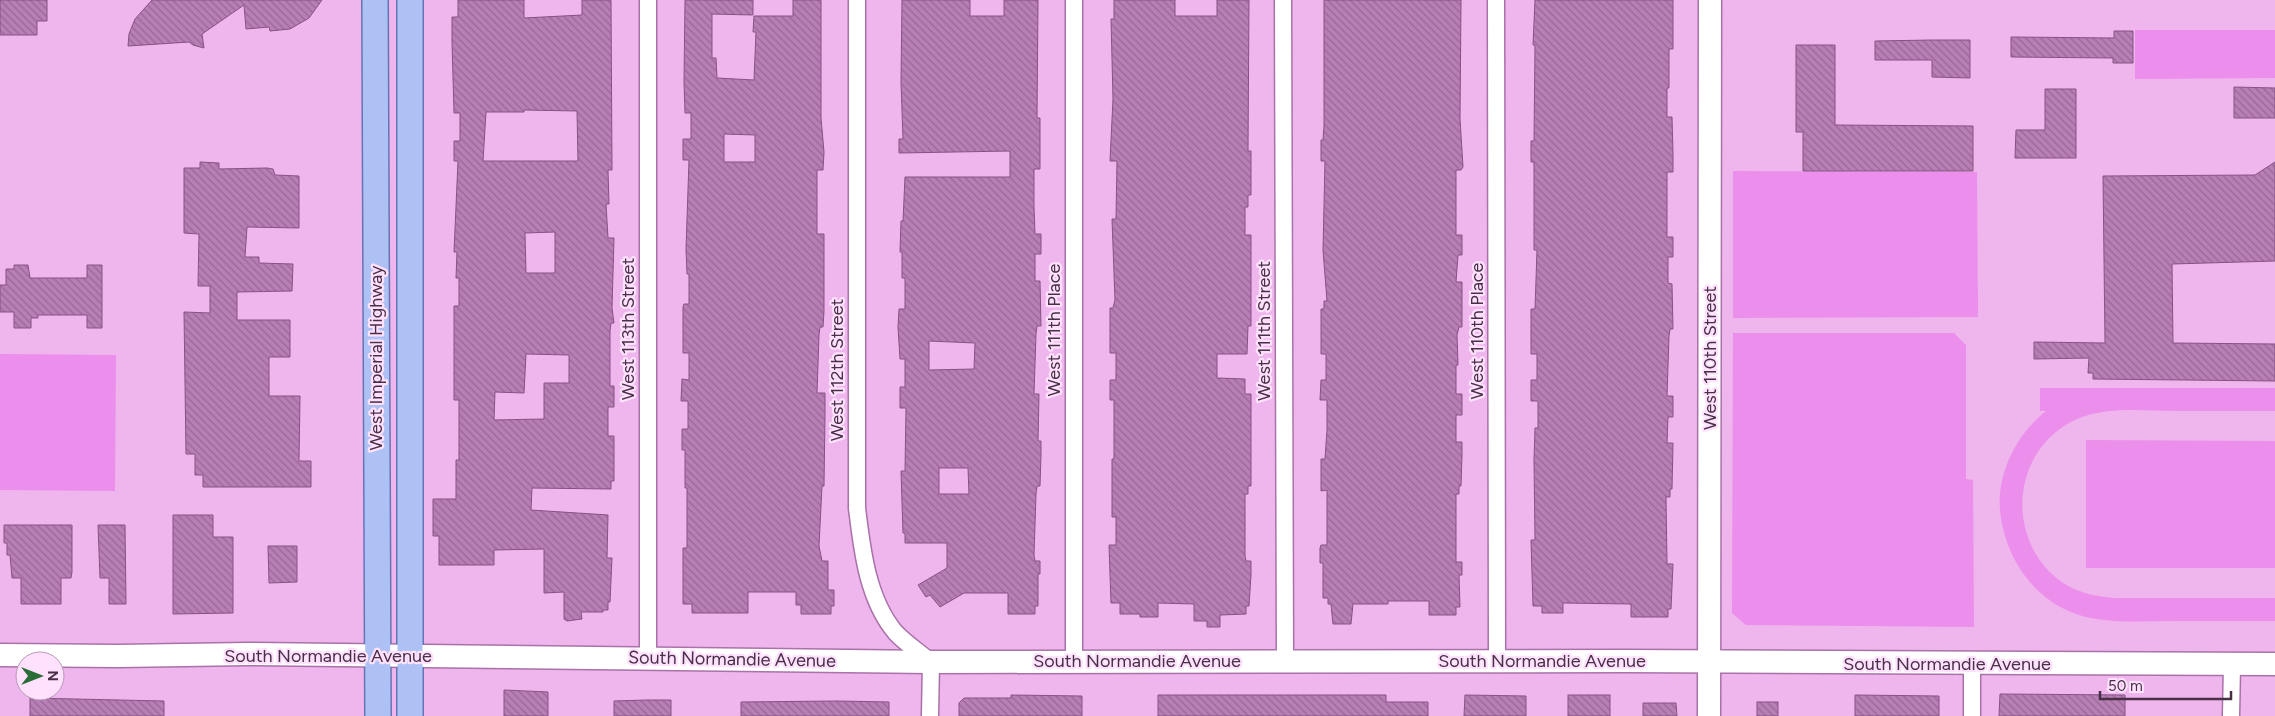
<svg xmlns="http://www.w3.org/2000/svg" width="2275" height="716" viewBox="0 0 2275 716" font-family="Figtree,sans-serif">
  <style>
    .garden { fill: #ec8eeb }
    .building { fill: url(#building-back-hatch); stroke: #865285; fill-rule: evenodd }
    .lines { fill: none; stroke-linecap: round; stroke-linejoin: round }
    .street-casing { stroke: #a972a8; stroke-width: 19 }
    .secondary-casing { stroke: #a972a8; stroke-width: 25 }
    .primary-casing { stroke: #6774b4; stroke-width: 28 }
    .street { stroke: #fff; stroke-width: 16 }
    .secondary { stroke: #fff; stroke-width: 22 }
    .primary { stroke: #aec1f5; stroke-width: 25 }
    .labels { text-anchor: middle; dominant-baseline: central; stroke-width: 4.5; stroke-linejoin: round; paint-order: stroke }
    .street-label { font-size: 18px; fill: #483047; stroke: #ffe1fe }
  </style>
  <defs>
    <pattern id="building-back-hatch" width="6" height="6" patternUnits="userSpaceOnUse" patternTransform="scale(1.25)"><rect width="6" height="6" fill="#b77fb5"/><path d="M-1 5l2 2M0 0l6 6M5-1l2 2" fill="none" stroke="#976895"/></pattern>
  </defs>
  <rect width="100%" height="100%" fill="#efb5ed"/>
  <g class="garden">
    <path d="M2135 30H2275V78L2135 79Z"/>
    <path d="M1733 171 1977 172 1978 317 1733 318Z"/>
    <path d="M1733 333H1954L1966 345V479L1973 480 1974 627 1746 625 1732 613Z"/>
    <path d="M0 354 116 355 115 491 0 490Z"/>
    <path d="M2040 388H2275V411C2242 411 2209 411 2177 411 2141 411 2101 405 2069 423 2007 458 2007 550 2068 586 2083 594 2099 597 2115 598H2275V621C2241 621 2207 621 2173 621 2148 621 2122 623 2097 619 2042 612 2005 563 2000 510 1997 472 2017 434 2046 411H2040Z"/>
    <path d="M2086 440 2275 441V568H2086Z"/>
  </g>
  <g class="building">
    <path d="M0 0H47V21H37V35H0Z"/>
    <path d="M152 0H322L309 18 290 29 270 31 269 27 246 29 244 5 202 34 204 48 193 45 189 42 128 46 129 34 135 19Z"/>
    <path d="M458 0H524V18L582 15V0H611L612 170H608L609 204H606L608 238H614L612 308 614 323H611L610 331V386H614V407H608V436H614V481H611V489L532 488 531 510 608 515 607 558H612L610 602H608V610H603V612H581L582 619 567 621 564 619V592L544 593V549L494 550V565H439V536H433V499H456V460H459V400H454V306H459V278H456L457 252H454L458 161H454V141H460V113H454L452 42V17H458ZM524 110 577 111 578 161H483L486 112H524ZM555 232V273H526L525 233ZM526 354 569 355V383H544V419L494 420 495 392 524 393Z"/>
    <path d="M685 0H753V15L712 14V58H716L717 78 754 80 756 32H753L754 16H793V0H821V118L824 152 823 170H817V234H824V311L823 327H820L819 335 817 393H825V414L824 486H822L819 546 822 561H828V590H834V606H831V614H801V605H796V592H748V613H692V604H683V548H687V488H685V450H682V429H688V401H681L682 379 689 380V353H683V307L684 304H689V274H687L686 249 689 160H683V139H691V113H685L684 82ZM724 134 755 135V162H724Z"/>
    <path d="M902 0H970V16H1004V0H1038L1037 118H1040V169H1034V207L1035 234H1041V254H1035V281H1040L1041 326H1037L1036 334 1034 394H1039L1038 441H1041V454L1040 486H1037L1036 494 1034 555 1035 561H1040V574H1038V606H1035V614H1008V593H964L940 607 930 595 926 597 918 585 947 568V543H905V533H903L901 471H905L906 408H900V387H905V359H900L898 327 899 309H905V278H902V252H900L901 221H903L905 177H1010V151L899 153V139H903L901 82ZM929 341 975 343 974 369 929 370ZM939 468H968L969 494H939Z"/>
    <path d="M1114 0H1175V16H1217V0H1249L1248 151H1251V195H1248V207H1245V235H1251V326H1248L1247 354H1217V378L1245 379V394H1251V486H1248V494H1245V556L1246 561H1251V575L1249 606H1246V614L1220 615V627H1207V621H1194V604L1158 603V617H1140V614H1120V603H1111L1109 545H1116V517H1112V459H1114V400H1110V380H1116V353H1110V308H1113L1115 300 1112 219H1116L1117 161H1110L1113 99 1111 19H1114Z"/>
    <path d="M1324 0H1461L1460 119 1463 167 1461 170H1456V235H1462V255H1458L1456 282H1462V327H1459L1457 335 1458 365H1456V394H1462V415H1456V442H1462V455L1461 486H1459V494H1456V562H1462V575H1459L1460 607H1456V615H1429V601H1388V604H1353L1351 624H1333L1331 604H1328V598H1323V563H1320V548L1321 545H1327V490L1321 491V459H1325L1327 430V400H1320L1321 380H1326V354H1321V309H1324V301H1327L1323 250 1325 161H1321V140H1323L1324 126Z"/>
    <path d="M1535 0H1673V49H1669V88H1667V117H1672L1673 154V172H1667V237H1673V257H1668V283L1672 284 1673 329H1670L1669 336 1667 396H1673V417H1668L1667 443H1673L1672 489H1670V497H1666L1667 564H1673L1671 609H1668V617H1631V604L1563 603V613H1542V606H1533L1531 540H1535L1534 460 1535 428H1538V401H1531V380H1537V354H1531V309H1535L1537 250H1534V162H1531V141H1534L1535 45H1533Z"/>
    <path d="M2114 31H2133V63H2113V58L2011 57V37L2114 38Z"/>
    <path d="M1932 40H1970V78L1932 77V60H1875V41Z"/>
    <path d="M1796 45H1835V125L1973 126V171H1803V132H1796Z"/>
    <path d="M2234 87 2275 88V118H2234Z"/>
    <path d="M2045 89H2076V158H2015L2016 130H2045Z"/>
    <path d="M200 162 219 163V169L267 168 273 169 275 175 299 176V228L247 227 245 257H259V263L293 264 292 291 237 292V320H290V357H269V396H300L299 461H311V487H203V475H195V454H186L184 312 210 313V286H198L199 234 184 233V168H200Z"/>
    <path d="M2275 162V261L2172 264 2173 343 2275 344V381L2093 379V373H2088L2089 358 2034 359V342L2105 343 2103 176 2255 175Z"/>
    <path d="M14 265H28L30 278H87V265H102V328H87V315H38V318H31V328H14V312H0V285H6V269H14Z"/>
    <path d="M173 515H213V537H233V613L173 614Z"/>
    <path d="M4 525H72V572L71 578H61V604H21V578H12L10 555H7V543H4Z"/>
    <path d="M98 525H125L126 604H109V578H100Z"/>
    <path d="M268 546H297V582L269 583Z"/>
    <path d="M504 690 548 692V716H504Z"/>
    <path d="M2000 694 2125 695V716H1999Z"/>
    <path d="M1011 695 1082 696V716H959V703L964 698H1011Z"/>
    <path d="M1158 695H1386V702H1428V716H1158Z"/>
    <path d="M1465 695 1526 696V716H1464Z"/>
    <rect x="1568" y="695" width="42" height="21"/>
    <path d="M1855 695 1939 696V716H1855Z"/>
    <path d="M30 698 164 701V716H30Z"/>
    <path d="M647 700H671V716H614V701Z"/>
    <path d="M837 701 889 702V716H741V702Z"/>
    <rect x="1757" y="702" width="21" height="14"/>
    <path d="M1643 703H1676L1677 716H1643Z"/>
  </g>
  <g class="lines">
    <g class="street-casing">
      <g id="street">
        <path d="M648 0V658"/>
        <path d="M857 0V508C862 549 867 598 895 632 905 643 919 652 931 662L930 716"/>
        <path d="M1074 0V661"/>
        <path d="M1283 0 1285 662"/>
        <path d="M1496 0 1497 662"/>
        <path d="M1972 716V664"/>
        <path d="M2231 716 2232 665"/>
      </g>
    </g>
    <g class="secondary-casing">
      <g id="secondary">
        <path d="M0 655 118 656 248 654 931 662 1625 661 2275 664"/>
        <path d="M1709 716 1710 0"/>
      </g>
    </g>
    <g class="primary-casing">
      <g id="primary">
        <path d="M375 0 378 716"/>
        <path d="M410 716V0"/>
      </g>
    </g>
    <use href="#street" class="street"/>
    <use href="#secondary" class="secondary"/>
    <use href="#primary" class="primary"/>
  </g>
  <g class="labels">
    <g class="street-label">
      <text transform="translate(628 329) rotate(-90)">West 113th Street</text>
      <text transform="translate(1054 330) rotate(-90)">West 111th Place</text>
      <text transform="translate(1264 331) rotate(-90)">West 111th Street</text>
      <text transform="translate(1477 331) rotate(-90)">West 110th Place</text>
      <text transform="translate(376 358) rotate(-90)">West Imperial Highway</text>
      <text transform="translate(1710 358) rotate(-90)">West 110th Street</text>
      <text transform="translate(837 370) rotate(-90)">West 112th Street</text>
      <text x="328" y="656">South Normandie Avenue</text>
      <text transform="translate(732 659) rotate(1)">South Normandie Avenue</text>
      <text x="1137" y="661">South Normandie Avenue</text>
      <text x="1542" y="661">South Normandie Avenue</text>
      <text x="1947" y="664">South Normandie Avenue</text>
    </g>
  </g>
  <g transform="translate(40 676) rotate(90)"><circle r="24" fill="#ffe1fe" stroke="#b69ab5"/>
  <path d="M0-4L9 19L0 12L-9 19Z" fill="#2b6d37"/>
  <text y="-8" font-size="14" font-weight="bold" text-anchor="middle" fill="#483047">N</text>
  </g>
  <path d="M2100 691v8h131v-8" fill="none" stroke="#483047" stroke-width="2.5"/>
  <text x="2108" y="691" font-size="15" fill="#483047" stroke="#ffe1fe" stroke-width="4" paint-order="stroke">50 m</text>
</svg>
